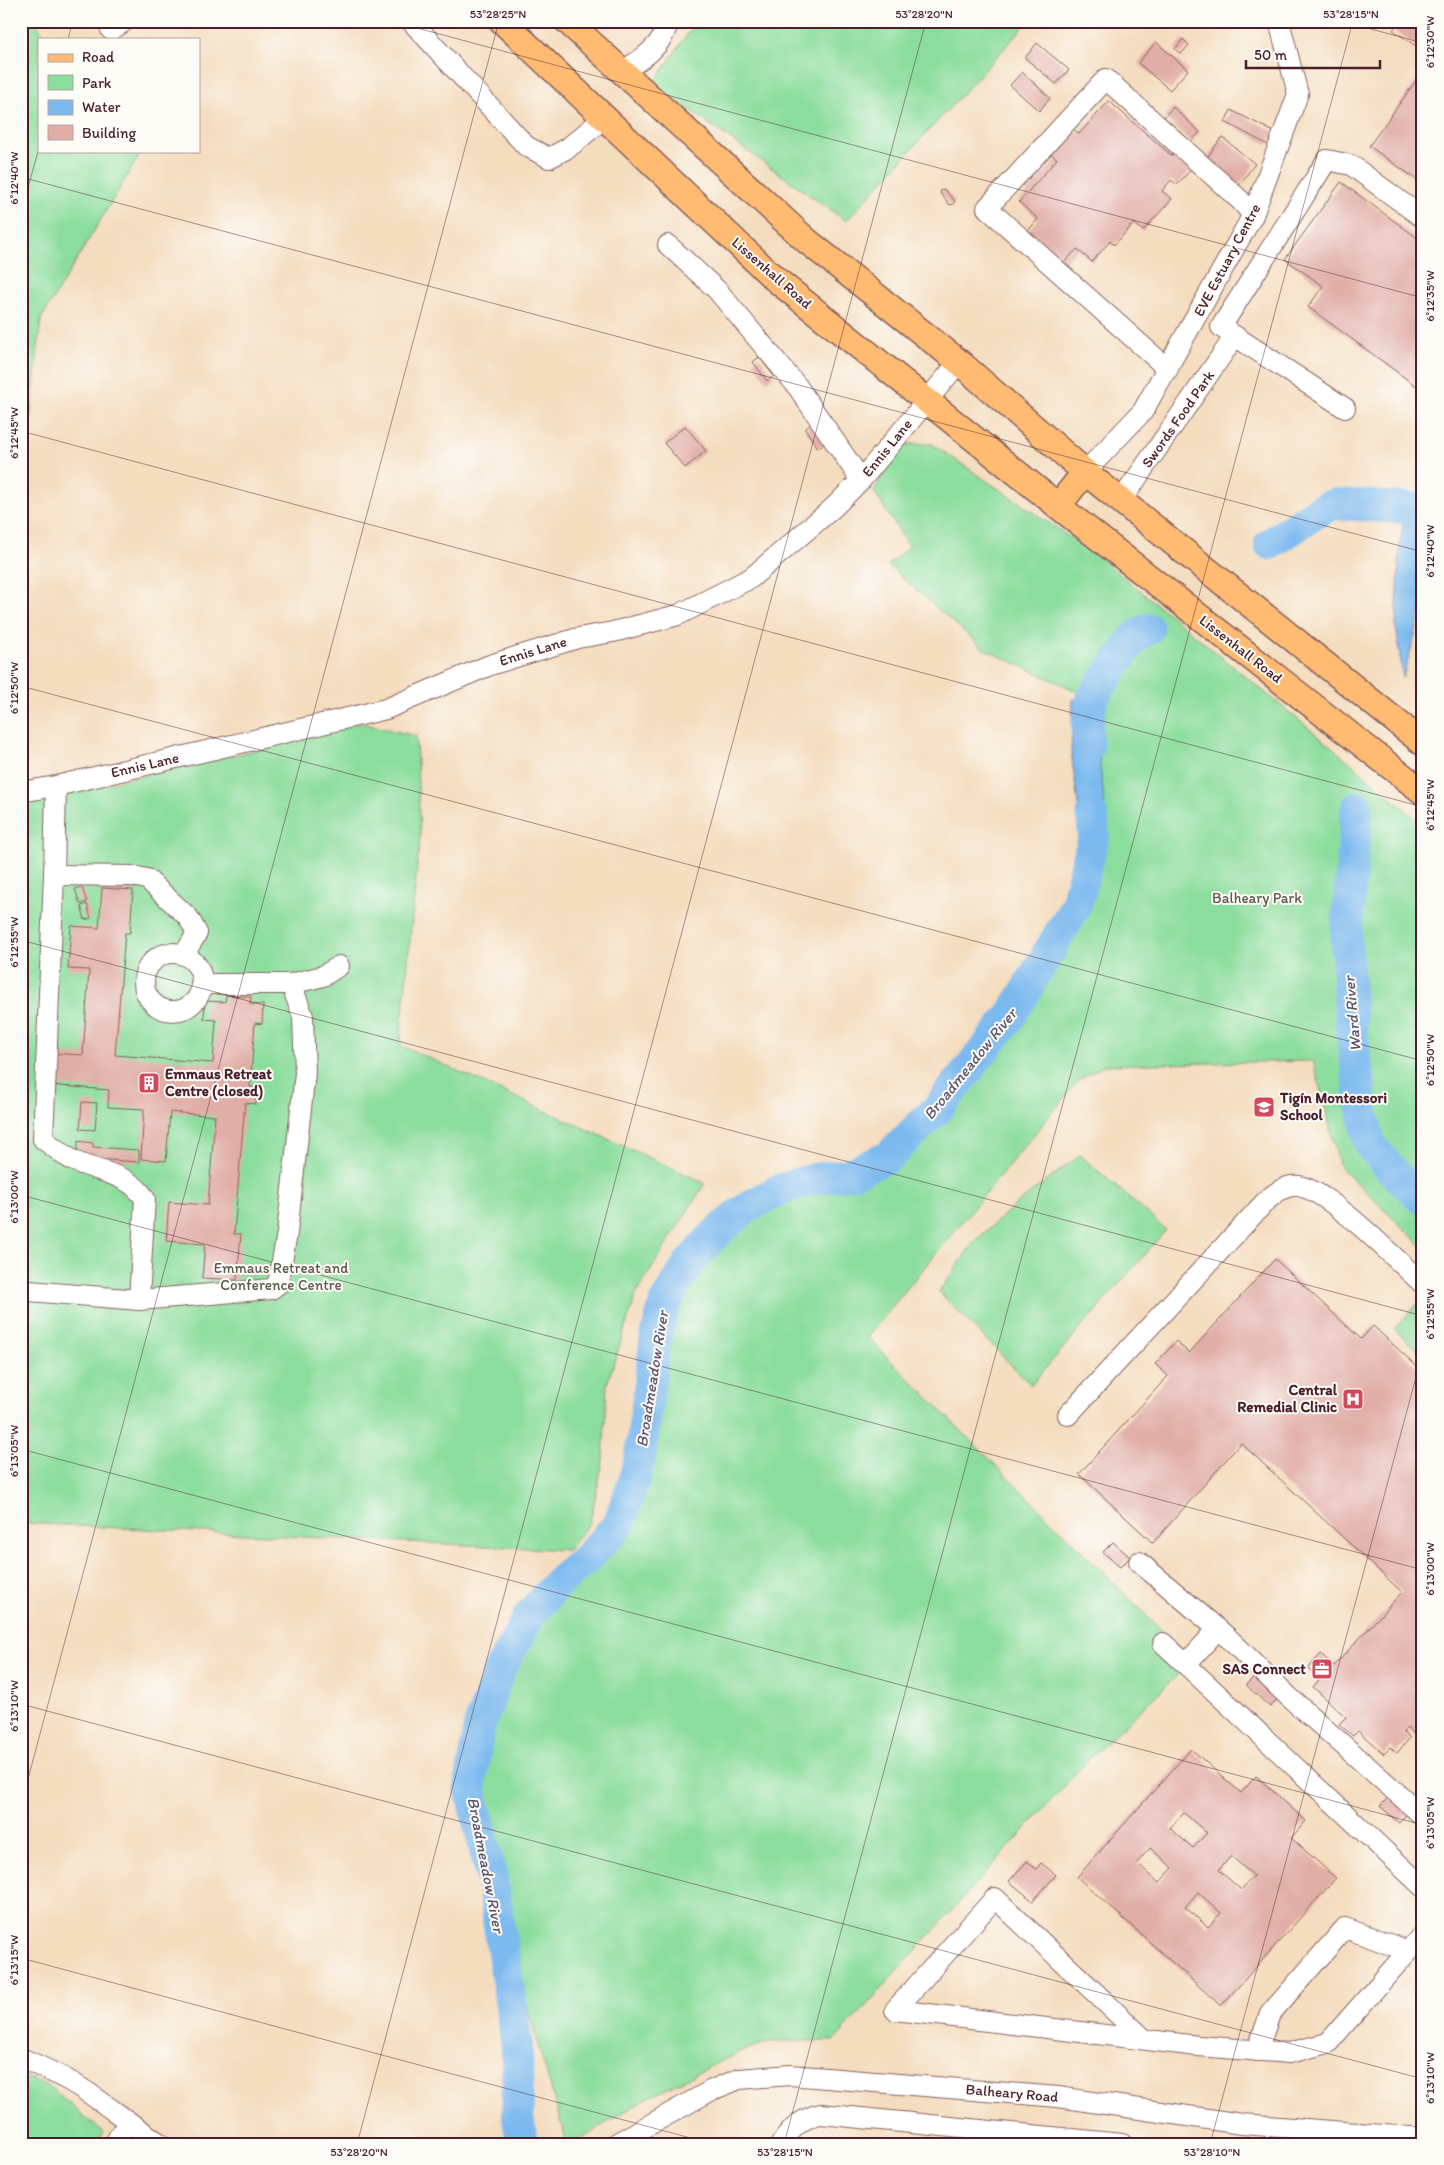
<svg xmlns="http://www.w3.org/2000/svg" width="1444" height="2165" viewBox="0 0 1444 2165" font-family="Itim,sans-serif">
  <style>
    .green { fill: #8bdd9d; stroke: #6a7e64 }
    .water { fill: #7cb9ef; stroke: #636c8d }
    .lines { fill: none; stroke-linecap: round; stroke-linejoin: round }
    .river { stroke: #7cb9ef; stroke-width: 32 }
    .building { fill: #e1ada7; fill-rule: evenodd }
    .minor-casing { stroke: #86615e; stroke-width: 22 }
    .major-casing { stroke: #86615e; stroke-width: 28 }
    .minor { stroke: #fff; stroke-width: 20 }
    .major { stroke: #ffbb71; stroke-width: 25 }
    .ticks { fill: none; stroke: #4a1f2b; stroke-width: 1; stroke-opacity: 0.45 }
    .labels { text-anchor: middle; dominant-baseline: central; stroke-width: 4; stroke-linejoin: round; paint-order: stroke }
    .street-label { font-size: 15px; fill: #4a1f2b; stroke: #fdfcf7 }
    .park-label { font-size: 15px; fill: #5e584d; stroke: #fdfcf7 }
    .poi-label { font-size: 15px; font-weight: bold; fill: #4a1f2b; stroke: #fdfcf7; text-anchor: start }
    .water-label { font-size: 16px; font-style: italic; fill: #5c5570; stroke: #fdfcf7 }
    .neatline { fill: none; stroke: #4a1f2b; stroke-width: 2 }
    .ticks-label { font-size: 12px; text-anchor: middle; fill: #4a1f2b }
  </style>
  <rect width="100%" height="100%" fill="#fdfcf7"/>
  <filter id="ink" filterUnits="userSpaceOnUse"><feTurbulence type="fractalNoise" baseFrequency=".02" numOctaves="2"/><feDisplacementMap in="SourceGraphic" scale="10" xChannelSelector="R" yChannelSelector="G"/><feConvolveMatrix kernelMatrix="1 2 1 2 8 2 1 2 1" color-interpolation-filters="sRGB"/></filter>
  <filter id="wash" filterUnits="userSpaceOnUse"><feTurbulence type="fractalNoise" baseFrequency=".0096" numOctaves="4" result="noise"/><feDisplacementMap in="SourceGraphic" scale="20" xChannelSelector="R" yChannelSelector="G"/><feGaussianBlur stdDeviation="1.12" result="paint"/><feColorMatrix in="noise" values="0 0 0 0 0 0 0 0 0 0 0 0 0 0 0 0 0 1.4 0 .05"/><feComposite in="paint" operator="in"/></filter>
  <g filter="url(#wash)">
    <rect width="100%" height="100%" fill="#f4dcbe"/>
    <g class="green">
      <path d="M21 21H34L47 39H39V151H142L41 319 21 511Z"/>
      <path d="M702 21H1029L846 221 653 84 688 33Z"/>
      <path d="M908 444H932L1095 554 1333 748 1423 825V1247L1340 1167 1313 1061 1104 1065 1079 1080 867 1337 1192 1661 1085 1763 834 2041H772L739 2052 644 2100 572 2144H567L517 1972 507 1910 481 1777 485 1746 505 1680 523 1643 563 1588 603 1556 622 1528 643 1480 656 1406 665 1318 714 1248 734 1228 806 1194 855 1183 889 1166 938 1124 988 1062 1025 1009 1074 924 1094 883 1106 819 1092 698 984 649 888 565 909 546 874 492 886 465Z"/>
      <path d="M361 723 416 736 420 836 400 1045 705 1183 637 1292 607 1384 603 1461 590 1522 568 1550 21 1523V800C136 779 249 753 361 723Z"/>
      <path d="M1080 1155 1166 1230 1031 1385 939 1292 974 1242 1014 1206Z"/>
      <path d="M1423 1298V1355L1394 1329Z"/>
      <path d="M21 2075 47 2085 103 2132 97 2144H21Z"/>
    </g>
    <g class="water">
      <path d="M1423 493V606L1403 678 1396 627 1400 544 1403 524 1417 495Z"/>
      <path d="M1073 699 1093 704 1106 819 1098 861 1080 855 1082 833 1071 752Z"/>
    </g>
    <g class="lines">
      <g class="river">
        <path d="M1270 544 1320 510 1335 504 1423 509"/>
        <path d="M1088 747 1087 726 1092 698 1133 639 1148 629"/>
        <path d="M1357 807 1346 934 1351 1028 1363 1113 1370 1145 1398 1177 1423 1199"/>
        <path d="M522 2144 518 2117 517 2046 492 1878 470 1788 479 1727 500 1669 531 1613 559 1582 588 1557 618 1525 633 1484 640 1457 656 1336 665 1303 689 1263 715 1234 746 1208 779 1190 813 1179 849 1174 888 1157 938 1108 1011 1016 1076 905 1094 837 1092 815"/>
      </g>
    </g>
    <g id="blocks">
      <g class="building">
        <path d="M1399 21H1423V51L1393 30Z"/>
        <path d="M1183 39 1189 45 1181 54 1175 49Z"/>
        <path d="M1156 42 1188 70 1170 90 1138 63Z"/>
        <path d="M1037 43 1069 70 1056 84 1025 58Z"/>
        <path d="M1423 71V184L1369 146Z"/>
        <path d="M1022 72 1050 98 1039 111 1010 85Z"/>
        <path d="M1109 101 1172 156 1174 153 1192 168 1177 185 1171 180 1162 191 1172 199 1143 231 1134 223 1114 245 1110 241 1092 262 1077 249 1063 264 1027 232 1038 219 1019 202 1057 159 1047 150 1069 125 1079 134Z"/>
        <path d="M1173 107 1200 132 1191 142 1164 117Z"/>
        <path d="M1231 110 1274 132 1268 145 1225 122Z"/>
        <path d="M1222 137 1255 164 1239 185 1206 159Z"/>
        <path d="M1341 182 1423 242V391L1308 307 1323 286 1285 259Z"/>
        <path d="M944 189 955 201 954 204 950 205 940 193 941 190Z"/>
        <path d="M759 357 774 376 767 381 753 362Z"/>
        <path d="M812 423 825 443 818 448 805 429Z"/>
        <path d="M685 426 706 451 685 468 664 443Z"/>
        <path d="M82 887 87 902 80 904 75 889Z"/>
        <path d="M102 888 133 890 130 933H125L115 1055 213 1063 216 1020 204 1019 205 1001 225 1002 226 995 251 997 250 1004 263 1005 262 1024 255 1023 250 1087 258 1088 256 1104 245 1103 234 1234H241L237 1280 202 1278 205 1244 166 1241 169 1202 208 1205 215 1116 170 1112 166 1161 141 1159 144 1109 108 1107 109 1090 49 1085 51 1053 83 1055 89 970 68 969 71 926 99 928Z"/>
        <path d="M87 904 91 918 85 920 81 906Z"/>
        <path d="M82 1102 97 1103 95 1130 80 1129Z"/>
        <path d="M78 1141 93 1143V1147L139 1150V1162L77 1158Z"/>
        <path d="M1275 1259 1361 1339 1373 1326 1423 1372V1742L1407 1728 1403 1732 1410 1738 1397 1753 1391 1747 1384 1754 1358 1731 1353 1736 1339 1724 1346 1717 1313 1687 1320 1679 1308 1668 1321 1654 1334 1666 1402 1592 1241 1443 1153 1543 1079 1474 1168 1376 1155 1364 1176 1341 1189 1353Z"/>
        <path d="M1113 1542 1130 1557 1120 1567 1103 1552Z"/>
        <path d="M1256 1675 1280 1696 1270 1707 1246 1685Z"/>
        <path d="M1191 1749 1241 1793 1256 1776 1306 1821 1291 1838 1336 1878 1221 2006 1077 1877ZM1184 1813 1207 1833 1193 1848 1170 1828ZM1150 1848 1173 1868 1159 1883 1137 1863ZM1231 1856 1254 1876 1241 1890 1219 1870ZM1198 1892 1221 1913 1208 1927 1185 1907Z"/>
        <path d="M1389 1797 1407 1813 1399 1823 1380 1806Z"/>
        <path d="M1027 1861 1036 1869 1041 1863 1056 1875 1033 1901 1009 1881Z"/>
      </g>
    </g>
  </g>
  <g filter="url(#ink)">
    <use href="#blocks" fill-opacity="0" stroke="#86615e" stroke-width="1"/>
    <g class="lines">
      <g class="minor-casing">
        <g id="minor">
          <path d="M411 21 526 146 549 158 568 148 604 118"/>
          <path d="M111 30 125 21"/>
          <path d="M621 72C641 60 664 46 668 21"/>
          <path d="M668 245 717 290 797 386 861 480"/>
          <path d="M1168 369 987 208 1106 79 1240 200 1253 215"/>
          <path d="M1345 408 1221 327 1327 160 1351 165 1423 218"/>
          <path d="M1085 472 1143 411 1253 215 1298 94 1279 21"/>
          <path d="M1121 501 1235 336"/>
          <path d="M56 786 54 875 43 1139C52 1146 62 1154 72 1160 96 1172 130 1173 145 1199L139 1300"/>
          <path d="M21 792 56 786 386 709 490 665 578 638 613 632 678 615 751 578 834 507 861 480 959 362"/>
          <path d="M54 875 132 876 147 879 188 917 197 933 184 955"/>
          <circle cx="173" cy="982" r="29"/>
          <path d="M201 984H291L323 976 339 966"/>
          <path d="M29 1291 139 1300 271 1289 278 1284 287 1233 305 1073 303 1016 291 984"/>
          <path d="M1068 1415 1265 1202C1274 1194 1285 1184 1299 1186 1330 1191 1397 1261 1423 1284"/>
          <path d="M1139 1562 1226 1636 1289 1697 1423 1816"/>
          <path d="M1163 1643 1423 1887"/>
          <path d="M1186 1664 1218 1629"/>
          <path d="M1144 2039 995 1898 895 2010 1198 2046 1289 2053 1328 2043 1423 1934"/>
          <path d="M1257 2051 1270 2014 1345 1928 1408 1951"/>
          <path d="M21 2058C44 2068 67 2078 87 2092 112 2109 136 2128 161 2144"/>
          <path d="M114 2144 128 2123"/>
          <path d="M615 2144 712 2090 739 2079 790 2075 1058 2097 1242 2124 1423 2138"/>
          <path d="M781 2144C791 2128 803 2117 821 2114L1122 2144"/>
        </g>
      </g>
      <g class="major-casing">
        <g id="major">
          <path d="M502 21 774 278 1058 506 1423 792"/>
          <path d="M567 21 807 241 959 362 1085 472 1423 743"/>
          <path d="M1058 506 1085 472"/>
        </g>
      </g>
      <use href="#minor" class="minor"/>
      <use href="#major" class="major"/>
    </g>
  </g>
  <path class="ticks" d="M391 21 1423 298M1341 21 1423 43M68 39 73 21M21 177 1423 552M21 213 39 148M21 431 1423 807M21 686 1423 1061M21 940 1423 1316M21 1195 1423 1570M21 1449 1423 1825M21 1704 1423 2079M21 1805 499 21M21 1958 713 2144M357 2144 926 21M784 2144 1353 21M1210 2144 1423 1351"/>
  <defs>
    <g id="building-square" transform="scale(1.125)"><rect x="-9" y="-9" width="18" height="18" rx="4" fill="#d1495b" stroke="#fdfcf7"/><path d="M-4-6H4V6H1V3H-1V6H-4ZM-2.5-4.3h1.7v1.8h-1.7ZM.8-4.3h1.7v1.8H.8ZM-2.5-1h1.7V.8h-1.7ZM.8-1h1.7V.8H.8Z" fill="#fff"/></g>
    <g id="school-square" transform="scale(1.125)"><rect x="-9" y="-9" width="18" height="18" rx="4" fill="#d1495b" stroke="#fdfcf7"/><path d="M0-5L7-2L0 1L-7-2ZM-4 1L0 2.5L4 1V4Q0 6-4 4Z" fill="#fff"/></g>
    <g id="hospital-square" transform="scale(1.125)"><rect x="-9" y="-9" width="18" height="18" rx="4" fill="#d1495b" stroke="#fdfcf7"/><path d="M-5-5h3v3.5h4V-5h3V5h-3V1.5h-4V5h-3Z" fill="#fff"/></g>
    <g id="office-square" transform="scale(1.125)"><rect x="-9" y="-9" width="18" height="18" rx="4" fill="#d1495b" stroke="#fdfcf7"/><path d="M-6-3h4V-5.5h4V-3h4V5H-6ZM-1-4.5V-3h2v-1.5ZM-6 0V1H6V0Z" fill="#fff"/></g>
  </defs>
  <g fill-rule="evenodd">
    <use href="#building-square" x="149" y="1083"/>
    <use href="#school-square" x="1264" y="1107"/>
    <use href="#hospital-square" x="1353" y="1399"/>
    <use href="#office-square" x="1322" y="1669"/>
  </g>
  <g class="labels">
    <g class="street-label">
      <text transform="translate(1227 260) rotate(-62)">EVE Estuary Centre</text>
      <text transform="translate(772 273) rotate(41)">Lissenhall Road</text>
      <text transform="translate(1178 419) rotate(-55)">Swords Food Park</text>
      <text transform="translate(887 448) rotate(-51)">Ennis Lane</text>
      <text transform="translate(1241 649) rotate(38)">Lissenhall Road</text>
      <text transform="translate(533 651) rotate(-17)">Ennis Lane</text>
      <text transform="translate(145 765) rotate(-13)">Ennis Lane</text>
      <text transform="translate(1012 2093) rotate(5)">Balheary Road</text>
    </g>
    <g class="park-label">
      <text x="1257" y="898">Balheary Park</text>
      <text x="281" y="1268">Emmaus Retreat and<tspan x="281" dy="17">Conference Centre</tspan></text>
    </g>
    <g class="poi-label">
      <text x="165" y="1074">Emmaus Retreat<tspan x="165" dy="17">Centre (closed)</tspan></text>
      <text x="1280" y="1098">Tigín Montessori<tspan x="1280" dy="17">School</tspan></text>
      <text x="1337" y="1390" text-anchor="end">Central<tspan x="1337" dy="17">Remedial Clinic</tspan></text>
      <text x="1306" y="1669" text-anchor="end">SAS Connect</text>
    </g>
    <g class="water-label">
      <text transform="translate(1352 1014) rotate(-95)">Ward River</text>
      <text transform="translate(970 1064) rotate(-51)">Broadmeadow River</text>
      <text transform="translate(652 1379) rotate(-81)">Broadmeadow River</text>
      <text transform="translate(486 1865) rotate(79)">Broadmeadow River</text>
    </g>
  </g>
  <rect width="1444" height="2165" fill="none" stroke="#fdfcf7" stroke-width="55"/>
  <rect x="38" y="38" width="162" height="115" fill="#fdfcf7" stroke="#b5a4a5"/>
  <rect x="48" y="54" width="25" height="8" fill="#ffbb71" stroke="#b5a4a5"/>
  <text x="82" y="62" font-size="15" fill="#4a1f2b">Road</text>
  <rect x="48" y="75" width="25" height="15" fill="#8bdd9d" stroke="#b5a4a5"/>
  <text x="82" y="88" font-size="15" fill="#4a1f2b">Park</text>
  <rect x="48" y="100" width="25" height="15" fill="#7cb9ef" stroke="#b5a4a5"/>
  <text x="82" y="112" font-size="15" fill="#4a1f2b">Water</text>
  <rect x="48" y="125" width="25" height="15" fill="#e1ada7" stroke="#b5a4a5"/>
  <text x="82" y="138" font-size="15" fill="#4a1f2b">Building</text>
  <path d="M1246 60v8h134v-8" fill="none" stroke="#4a1f2b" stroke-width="2.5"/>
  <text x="1254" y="60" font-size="15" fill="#4a1f2b" stroke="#fdfcf7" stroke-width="4" paint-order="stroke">50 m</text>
  <rect x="28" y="28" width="1388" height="2110" class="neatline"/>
  <g class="ticks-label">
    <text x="498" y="18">53°28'25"N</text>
    <text x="924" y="18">53°28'20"N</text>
    <text x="1351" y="18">53°28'15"N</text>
    <text transform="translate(1430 42) rotate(-90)" y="4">6°12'30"W</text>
    <text transform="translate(14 178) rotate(-90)" y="4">6°12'40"W</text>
    <text transform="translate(1430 296) rotate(-90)" y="4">6°12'35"W</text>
    <text transform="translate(14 433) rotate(-90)" y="4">6°12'45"W</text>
    <text transform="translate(1430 551) rotate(-90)" y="4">6°12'40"W</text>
    <text transform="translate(14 688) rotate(-90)" y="4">6°12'50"W</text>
    <text transform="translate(1430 805) rotate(-90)" y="4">6°12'45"W</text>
    <text transform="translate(14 942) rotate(-90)" y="4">6°12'55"W</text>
    <text transform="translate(1430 1060) rotate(-90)" y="4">6°12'50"W</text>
    <text transform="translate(14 1197) rotate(-90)" y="4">6°13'00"W</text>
    <text transform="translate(1430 1314) rotate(-90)" y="4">6°12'55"W</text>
    <text transform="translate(14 1451) rotate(-90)" y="4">6°13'05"W</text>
    <text transform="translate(1430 1569) rotate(-90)" y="4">6°13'00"W</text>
    <text transform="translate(14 1706) rotate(-90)" y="4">6°13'10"W</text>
    <text transform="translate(1430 1823) rotate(-90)" y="4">6°13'05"W</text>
    <text transform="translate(14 1960) rotate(-90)" y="4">6°13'15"W</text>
    <text transform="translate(1430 2078) rotate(-90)" y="4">6°13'10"W</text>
    <text x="359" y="2156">53°28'20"N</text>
    <text x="785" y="2156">53°28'15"N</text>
    <text x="1212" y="2156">53°28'10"N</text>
  </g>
</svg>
